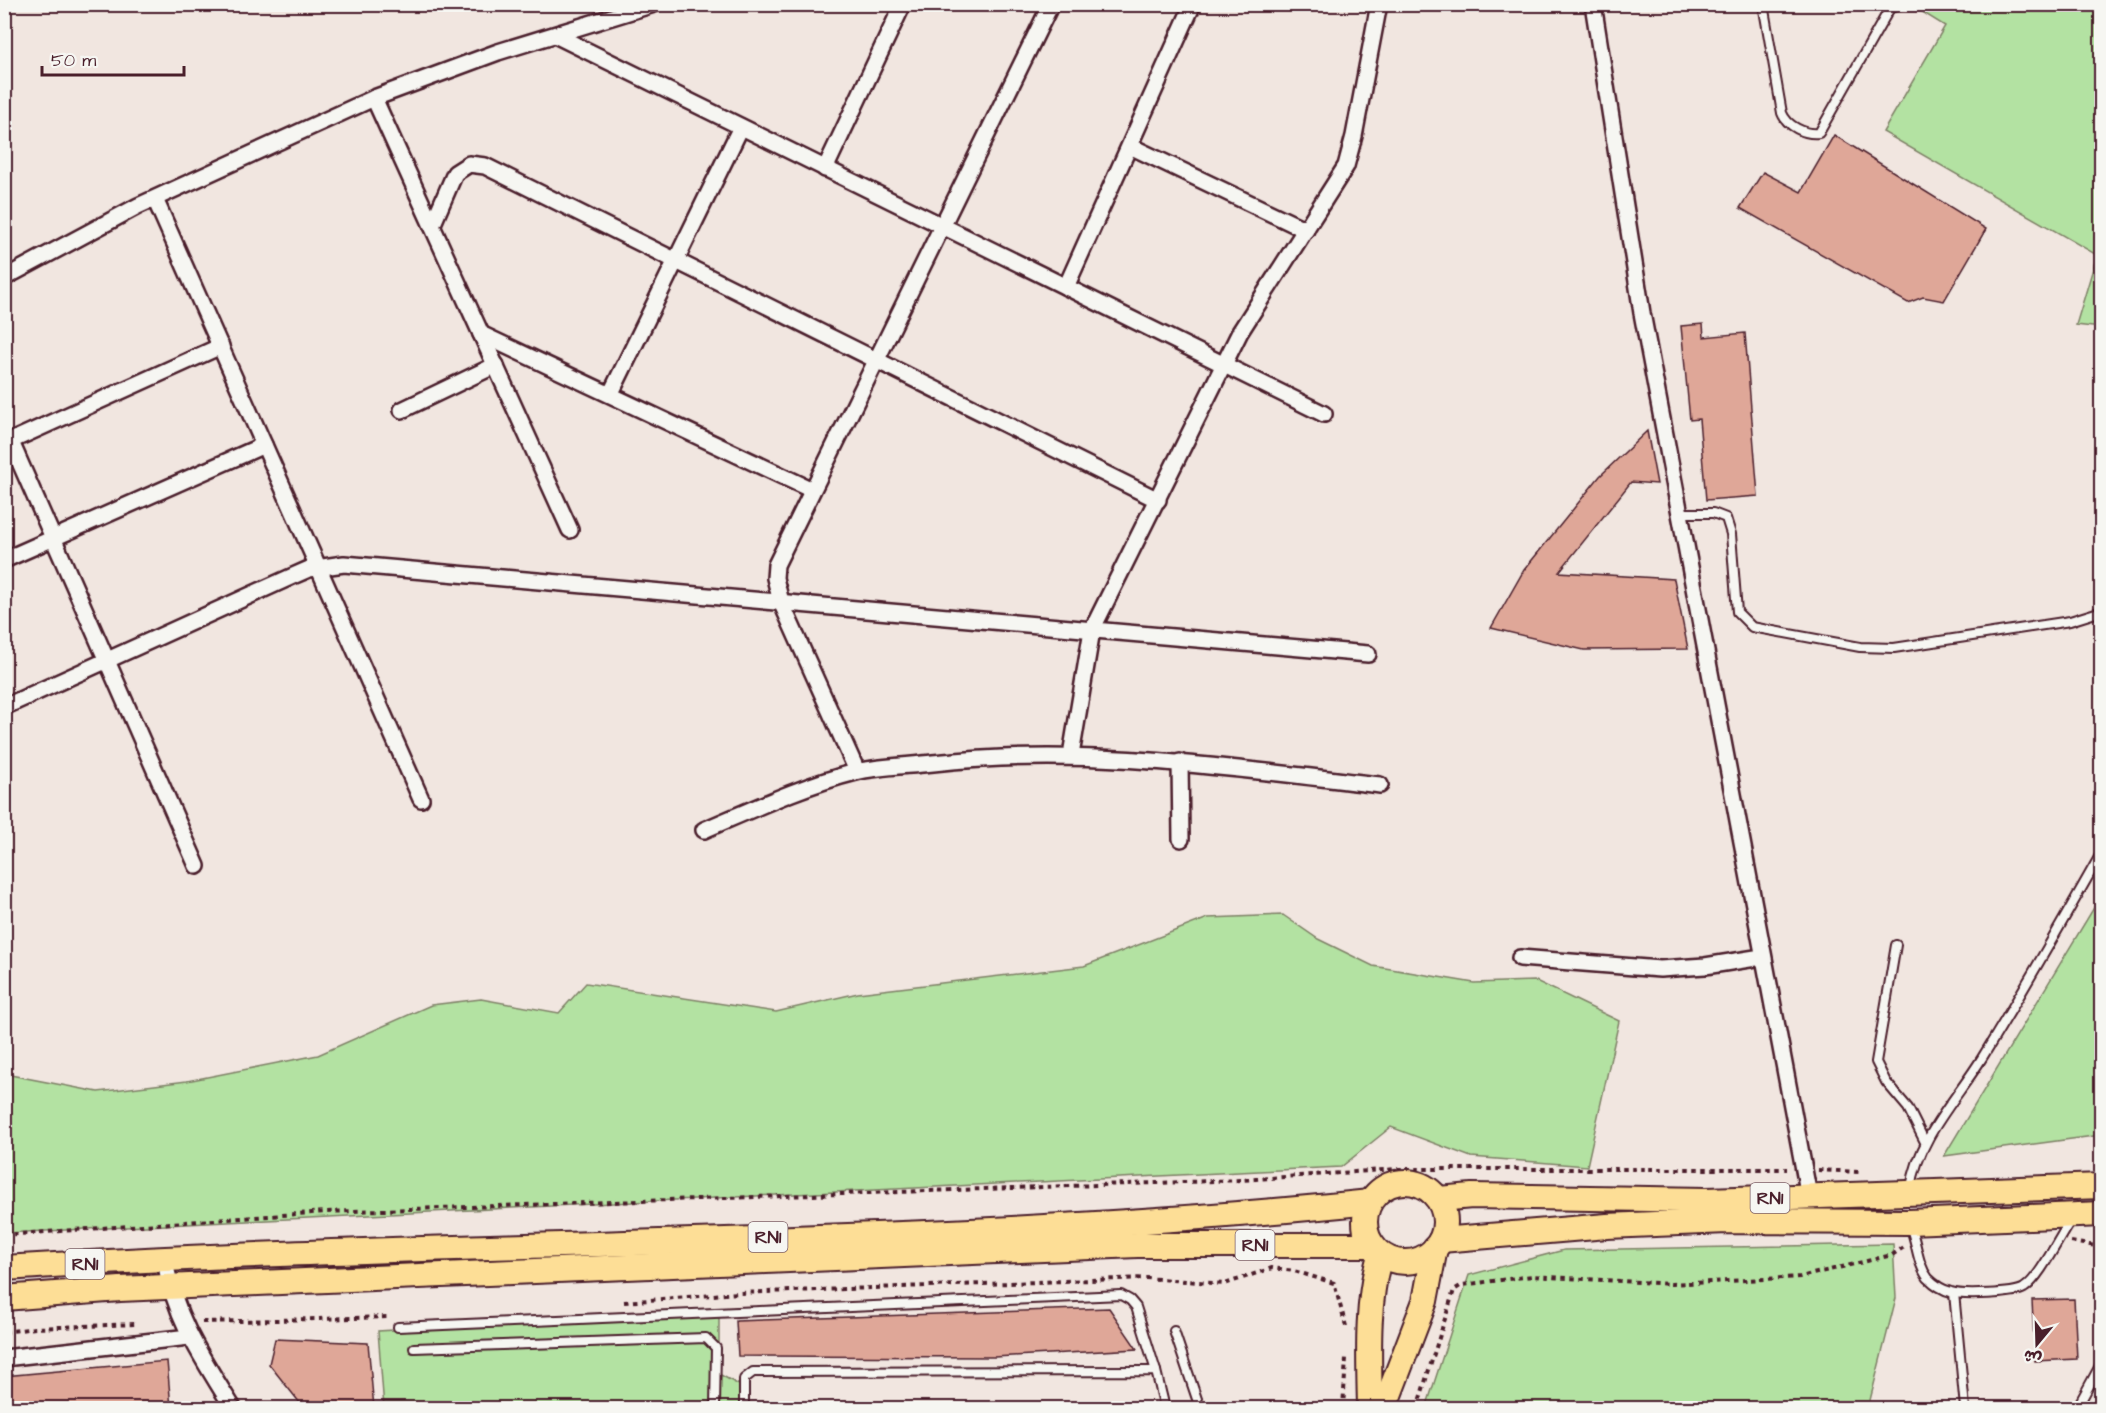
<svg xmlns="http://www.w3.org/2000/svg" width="2106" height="1413" viewBox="0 0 2106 1413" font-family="'Architects Daughter','Playpen Sans Arabic',sans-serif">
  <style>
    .green { fill: #b3e2a2; stroke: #7e8066; stroke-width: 1.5 }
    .building { fill: #dfa798; stroke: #4a1f2b; stroke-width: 1.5 }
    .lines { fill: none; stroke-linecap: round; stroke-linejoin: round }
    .service-casing { stroke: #4a1f2b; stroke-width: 12 }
    .minor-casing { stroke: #4a1f2b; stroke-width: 20 }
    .trunk-casing { stroke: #4a1f2b; stroke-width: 28 }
    .path { stroke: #4a1f2b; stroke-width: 4; stroke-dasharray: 4.5 4.5; stroke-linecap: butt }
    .service { stroke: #f6f6f2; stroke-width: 8 }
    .minor { stroke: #f6f6f2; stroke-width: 15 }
    .trunk { stroke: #fdde96; stroke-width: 24 }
    .labels { text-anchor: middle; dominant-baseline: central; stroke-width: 5; stroke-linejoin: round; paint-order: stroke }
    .shield { fill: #f6f6f2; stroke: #7e6067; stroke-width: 1.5 }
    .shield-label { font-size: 18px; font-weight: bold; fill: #4a1f2b }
  </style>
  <rect width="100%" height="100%" fill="#f1e6e0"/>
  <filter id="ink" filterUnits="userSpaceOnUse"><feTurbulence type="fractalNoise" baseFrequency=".0167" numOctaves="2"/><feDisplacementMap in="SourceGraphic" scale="12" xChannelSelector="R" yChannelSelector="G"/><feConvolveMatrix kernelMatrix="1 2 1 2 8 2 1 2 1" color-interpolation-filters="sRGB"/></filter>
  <g filter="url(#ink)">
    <g class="green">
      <path d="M1911 5H2101V328L2076 325 2097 255 1883 132 1945 26Z"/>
      <path d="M2101 896V1135L1944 1156Z"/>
      <path d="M1283 915 1318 939 1373 966 1474 983 1536 981 1619 1021 1587 1166 1471 1157 1391 1127 1341 1167 5 1233V1074L98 1092 187 1081 318 1055 431 1005 481 999 559 1013 586 983 776 1012 858 993 1084 966 1208 918Z"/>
      <path d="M1893 1244 1896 1298 1868 1408H1426L1469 1275 1564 1250Z"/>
      <path d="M719 1311V1374L748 1390 749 1408H384L378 1331Z"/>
    </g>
    <g class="building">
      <path d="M1834 135 1986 229 1944 301 1923 297 1908 303 1740 208 1763 172 1801 192Z"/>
      <path d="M1703 324 1704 337 1745 333 1758 496 1706 500 1699 419 1690 420 1681 326Z"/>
      <path d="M1647 431 1657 484 1631 482 1559 572 1674 579 1688 649 1584 650 1491 628 1524 570 1600 476Z"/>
      <path d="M2074 1299 2077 1359 2035 1361 2032 1300Z"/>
      <path d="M1109 1308 1137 1349 994 1357 738 1356 736 1321Z"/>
      <path d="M275 1339 368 1343 374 1408H304L269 1364Z"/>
      <path d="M167 1361 171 1408H4V1376Z"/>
    </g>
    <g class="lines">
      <g class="service-casing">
        <g id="service">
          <path d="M1763 4 1782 113C1787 126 1805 135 1819 133L1890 8"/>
          <path d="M1872 4 1890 8 1902 4"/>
          <path d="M1679 513H1713L1726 518 1731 534 1737 612 1752 627 1860 647 1894 648 2070 621 2102 611"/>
          <path d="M1896 945 1876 1062 1886 1082 1908 1108 1925 1142"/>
          <path d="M1911 1188C1918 1138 1956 1100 1982 1058 2024 990 2063 921 2102 852"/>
          <path d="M1910 1226C1917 1242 1917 1264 1928 1278 1934 1284 1943 1290 1951 1292 1962 1296 2015 1294 2024 1288 2040 1278 2059 1237 2071 1220"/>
          <path d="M1954 1293 1965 1408"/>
          <path d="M398 1327 1121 1295 1130 1300 1136 1307 1156 1371"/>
          <path d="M1174 1331 1200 1408"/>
          <path d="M414 1348 706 1338 716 1348 715 1408"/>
          <path d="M744 1408V1379L753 1372 1156 1371 1165 1408"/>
          <path d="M2077 1408 2102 1362"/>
        </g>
      </g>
      <g class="minor-casing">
        <g id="minor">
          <path d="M1593 4 1642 313 1809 1196"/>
          <path d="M555 35 1324 414"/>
          <path d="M374 98 570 530"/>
          <path d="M1130 146 1306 230"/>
          <path d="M825 169 903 4"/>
          <path d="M155 199 421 799"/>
          <path d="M432 226 455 173 469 164 485 166 1158 500"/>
          <path d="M4 278 138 206 374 98 498 52 654 4"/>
          <path d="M1066 287 1193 4"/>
          <path d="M481 334 812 490"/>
          <path d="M611 393 741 127"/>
          <path d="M402 410 496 365"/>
          <path d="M11 442 197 866"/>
          <path d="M4 444 221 346"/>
          <path d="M4 560 264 445"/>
          <path d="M4 707 293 576 309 569 344 564 1368 654"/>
          <path d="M1071 755 1092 630 1240 332 1346 166 1354 136 1379 4"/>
          <path d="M1180 762 1181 839"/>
          <path d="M857 771 781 602 775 578 776 565 1051 4"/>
          <path d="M704 830C753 809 804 785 856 772 880 766 908 766 933 763 1084 746 1230 768 1380 785"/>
          <path d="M1520 958 1660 969 1705 966 1762 957"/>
          <path d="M165 1261C175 1319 203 1359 233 1408"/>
          <path d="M4 1358 189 1337"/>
        </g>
      </g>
      <g class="trunk-casing">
        <g id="trunk">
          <circle cx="1405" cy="1222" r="40"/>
          <path d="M1439 1199 1472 1196 1707 1200 2102 1186"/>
          <path d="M1441 1240 1607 1226 1727 1221 1909 1222 2102 1214"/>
          <path d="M4 1268C459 1238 917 1249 1370 1202"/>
          <path d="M4 1298 120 1289 1137 1245H1372"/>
          <path d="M1370 1408C1369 1357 1366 1304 1380 1255"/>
          <path d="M1384 1408 1425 1301 1435 1248"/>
        </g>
      </g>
      <g class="path">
        <path d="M1818 1170 1859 1172"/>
        <path d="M4 1235 325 1212 1242 1180 1397 1169H1787"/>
        <path d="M2071 1242 2102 1247"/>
        <path d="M624 1302 738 1293 1146 1278 1225 1284 1272 1268 1294 1271 1334 1283 1347 1330"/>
        <path d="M202 1322 390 1317"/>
        <path d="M4 1332 35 1328 135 1324"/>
        <path d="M1343 1408 1346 1358"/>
        <path d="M1417 1408 1454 1290 1462 1285 1532 1276 1672 1284 1800 1277 1892 1255 1904 1247"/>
      </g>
      <use href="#service" class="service"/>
      <use href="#minor" class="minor"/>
      <use href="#trunk" class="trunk"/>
    </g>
  </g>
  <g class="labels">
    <g class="shield">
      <rect x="1750.5" y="1183" width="39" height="30" rx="4.5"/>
      <rect x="748.5" y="1222" width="39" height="30" rx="4.5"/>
      <rect x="1235.5" y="1230" width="39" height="30" rx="4.5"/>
      <rect x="65.5" y="1249" width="39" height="30" rx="4.5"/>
    </g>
    <g class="shield-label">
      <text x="1770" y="1198">RN1</text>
      <text x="768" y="1237">RN1</text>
      <text x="1255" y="1245">RN1</text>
      <text x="85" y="1264">RN1</text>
    </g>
  </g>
  <rect width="2106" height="1413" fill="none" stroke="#f6f6f2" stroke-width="24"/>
  <rect x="12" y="12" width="2082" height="1389" fill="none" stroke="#4a1f2b" stroke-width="2" filter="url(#ink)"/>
  <g transform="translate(2037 1344) rotate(199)" stroke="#f6f6f2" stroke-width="4.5" paint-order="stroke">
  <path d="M0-4.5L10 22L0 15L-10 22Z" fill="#4a1f2b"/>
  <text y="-9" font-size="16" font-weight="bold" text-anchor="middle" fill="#4a1f2b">ش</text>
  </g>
  <path d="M42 66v9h142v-9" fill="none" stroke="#4a1f2b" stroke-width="3"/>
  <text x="51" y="66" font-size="18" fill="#4a1f2b" stroke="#f6f6f2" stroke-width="4.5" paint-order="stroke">50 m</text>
</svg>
